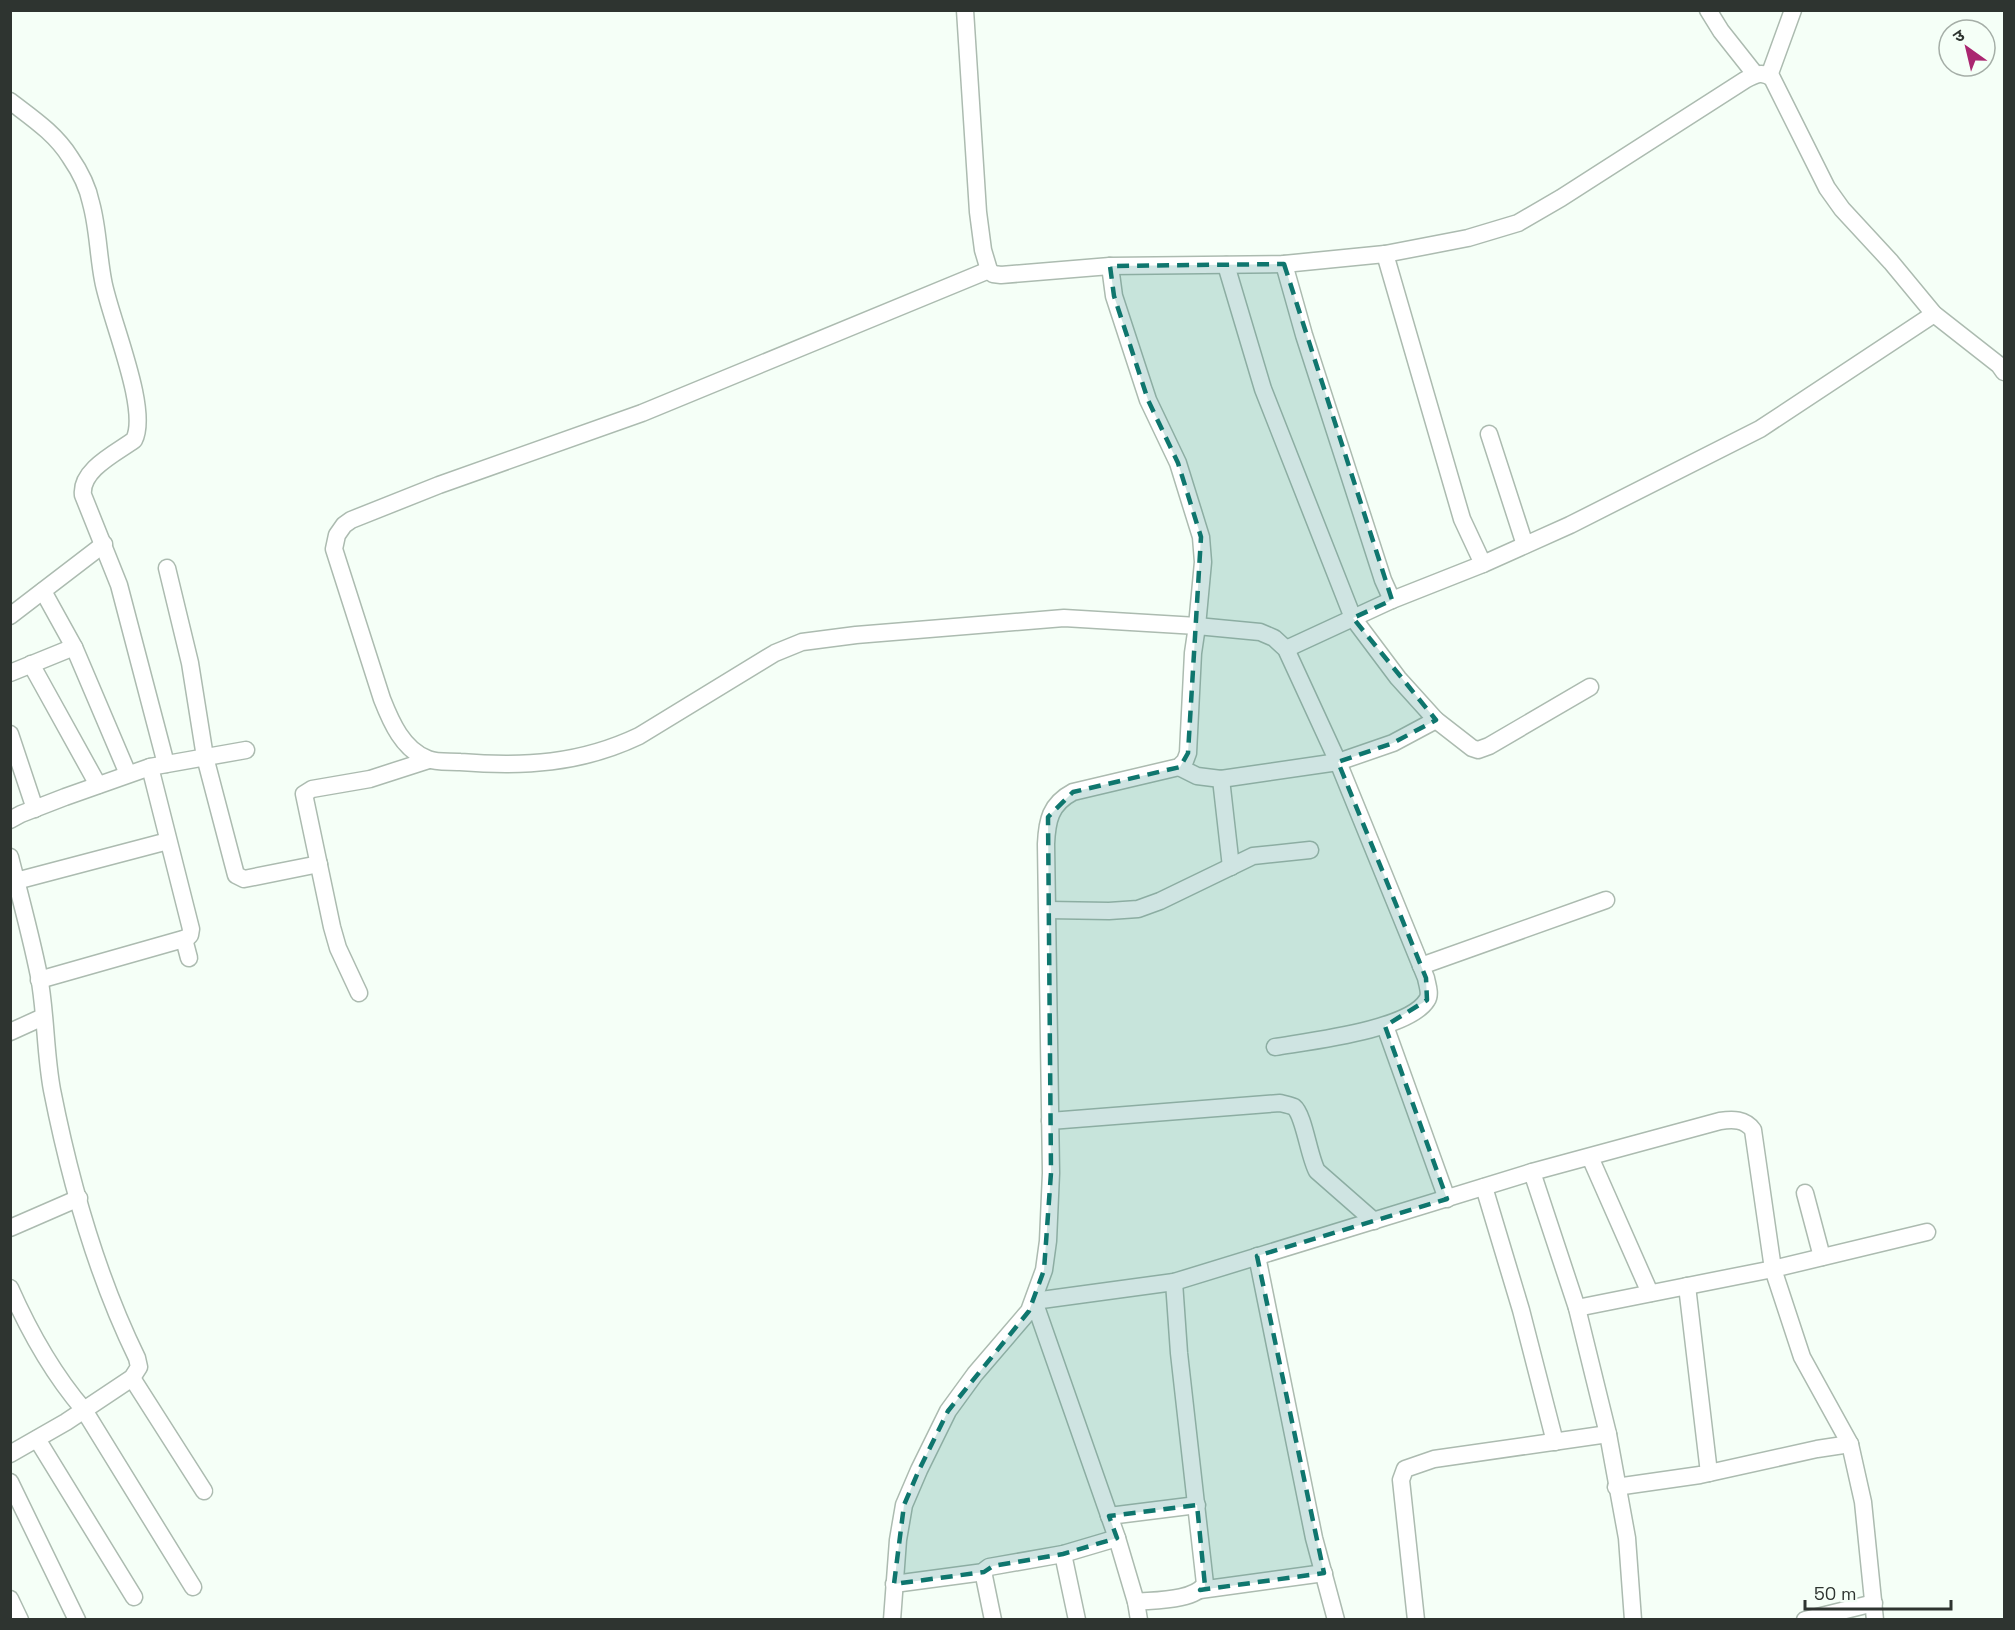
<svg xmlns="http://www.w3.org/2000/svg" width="2015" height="1630" viewBox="0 0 2015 1630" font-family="'Space Grotesk','Noto Sans Devanagari',sans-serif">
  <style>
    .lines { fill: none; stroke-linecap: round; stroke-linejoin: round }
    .street-casing { stroke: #acbbb0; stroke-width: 19 }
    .street { stroke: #fff; stroke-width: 16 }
    .marked { fill: #0f766e; fill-opacity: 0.2; stroke: #0f766e; stroke-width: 4.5; stroke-dasharray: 12 8; stroke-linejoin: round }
  </style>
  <rect width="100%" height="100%" fill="#f5fff7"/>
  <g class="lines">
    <g class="street-casing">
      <g id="street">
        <path d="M965 10 978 212 983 250 989 270 993 274 1001 275 1110 266 1284 264 1385 254 1468 238 1518 223 1561 198 1745 80C1756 74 1762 71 1772 78L1827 188 1842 209 1891 262 1934 314 1999 365 2004 372"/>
        <path d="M1708 10 1721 31 1755 74"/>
        <path d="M1769 76 1793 10"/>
        <path d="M10 101C32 118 55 133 70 157 79 170 88 188 91 203 98 228 98 254 103 280 109 316 150 409 134 440 116 453 80 470 83 495L119 585 166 764"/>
        <path d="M1385 254 1462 519 1483 564"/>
        <path d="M1284 264 1304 335 1383 580 1392 600"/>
        <path d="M1226 265 1263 389 1353 618 1398 678 1436 720 1472 748 1478 750 1489 746 1590 687"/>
        <path d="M989 270 642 413 439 485 351 520 344 525 337 535 334 549 382 699C391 722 403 750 428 759 437 763 451 761 460 762 524 767 580 764 639 736L775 653 802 642 856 635 1064 618 1197 626 1260 632 1274 638 1286 649 1338 762 1426 978C1427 984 1431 994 1427 1000 1409 1030 1310 1041 1275 1047"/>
        <path d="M1489 434 1525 545"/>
        <path d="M167 568 190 663 205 757 236 875 244 879 319 864"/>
        <path d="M43 591 74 647 128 774"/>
        <path d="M10 616 104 544"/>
        <path d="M1286 649 1392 600 1483 564 1570 525 1760 429 1934 314"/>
        <path d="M31 664 98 785"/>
        <path d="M10 673 74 647"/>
        <path d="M10 734 35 809"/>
        <path d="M1179 767 1197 776 1221 779 1338 762 1393 743 1436 720"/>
        <path d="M1221 779 1231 867"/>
        <path d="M10 820 21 814 65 797 150 767 246 750"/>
        <path d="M10 857C20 896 31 936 39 976 46 1014 45 1052 52 1090 70 1181 96 1274 137 1358L139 1367 132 1378 66 1422 10 1454"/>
        <path d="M16 881 168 841"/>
        <path d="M1048 910 1109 911 1138 909 1160 901 1253 856 1310 850"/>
        <path d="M184 939 189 958"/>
        <path d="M1421 966 1606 900"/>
        <path d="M39 980 187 938 190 935 191 929 150 767"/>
        <path d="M359 993 338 948 332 927 304 794 312 789 370 779 429 760"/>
        <path d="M1385 1026 1447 1199"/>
        <path d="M10 1032 43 1017"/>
        <path d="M1050 1121 1280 1103C1284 1104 1290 1105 1294 1107 1304 1115 1309 1157 1317 1171L1374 1221"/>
        <path d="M1590 1157 1650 1293"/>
        <path d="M1532 1172 1577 1308 1608 1434 1627 1538 1633 1620"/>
        <path d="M1484 1187 1521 1310 1555 1442"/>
        <path d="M1805 1193 1822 1257"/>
        <path d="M10 1228 79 1198"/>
        <path d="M1257 1256 1314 1538 1336 1620"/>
        <path d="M1687 1286 1709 1473"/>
        <path d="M10 1288C29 1331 53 1374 84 1410L193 1587"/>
        <path d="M1577 1308 1773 1269 1927 1232"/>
        <path d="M132 1378 204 1491"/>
        <path d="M37 1439 134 1597"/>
        <path d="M10 1482 77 1620"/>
        <path d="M1616 1487 1700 1475 1817 1449 1850 1444"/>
        <path d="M1109 1516 1197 1505"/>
        <path d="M1063 1554 1077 1620"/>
        <path d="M894 1584 984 1572"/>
        <path d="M1200 1590 1324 1573"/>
        <path d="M10 1599 20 1620"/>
        <path d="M1136 1602C1155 1600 1194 1601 1205 1584L1179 1353 1174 1282"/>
        <path d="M892 1620 898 1540 904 1505 919 1470 948 1411 975 1374 1029 1311 1044 1270 1048 1241 1051 1173 1046 844C1047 821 1050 804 1073 792L1179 767 1185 761 1188 753 1193 653 1197 626 1203 562 1201 537 1178 463 1148 400 1114 296 1110 266"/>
        <path d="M993 1620 984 1576 985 1570 989 1567 1063 1554 1117 1538"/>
        <path d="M1139 1620 1136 1602 1117 1538 1034 1301 1174 1282 1532 1172 1720 1121C1733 1119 1745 1119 1753 1130L1773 1269 1802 1357 1850 1444 1863 1502 1875 1620"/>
        <path d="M1416 1620 1401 1480 1405 1469 1434 1459 1608 1434"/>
        <path d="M1805 1620 1874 1603"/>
      </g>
    </g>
    <use href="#street" class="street"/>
  </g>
  <path class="marked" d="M1284 264 1392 600 1353 618 1436 720 1393 743 1338 762 1426 978 1427 1000 1385 1026 1447 1199 1257 1256 1324 1573 1200 1590 1205 1586 1197 1505 1109 1516 1117 1538 1063 1554 993 1566 984 1572 894 1584 904 1505 919 1470 948 1411 1029 1311 1044 1270 1051 1173 1048 817 1073 792 1180 767 1188 753 1201 537 1178 463 1148 400 1114 296 1110 266Z"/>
  <rect width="2015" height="1630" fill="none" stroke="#2e3430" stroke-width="24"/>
  <g transform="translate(1967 48) rotate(326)"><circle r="28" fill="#f5fff7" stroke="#a5aea7" stroke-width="1.5"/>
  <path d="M0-4.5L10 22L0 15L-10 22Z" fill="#aa2670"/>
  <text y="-9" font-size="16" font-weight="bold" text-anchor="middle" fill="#2e3430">उ</text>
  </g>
  <path d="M1805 1600v9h146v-9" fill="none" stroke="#2e3430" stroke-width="3"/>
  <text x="1814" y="1600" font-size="18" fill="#2e3430" stroke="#f5fff7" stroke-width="4.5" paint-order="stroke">50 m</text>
</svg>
